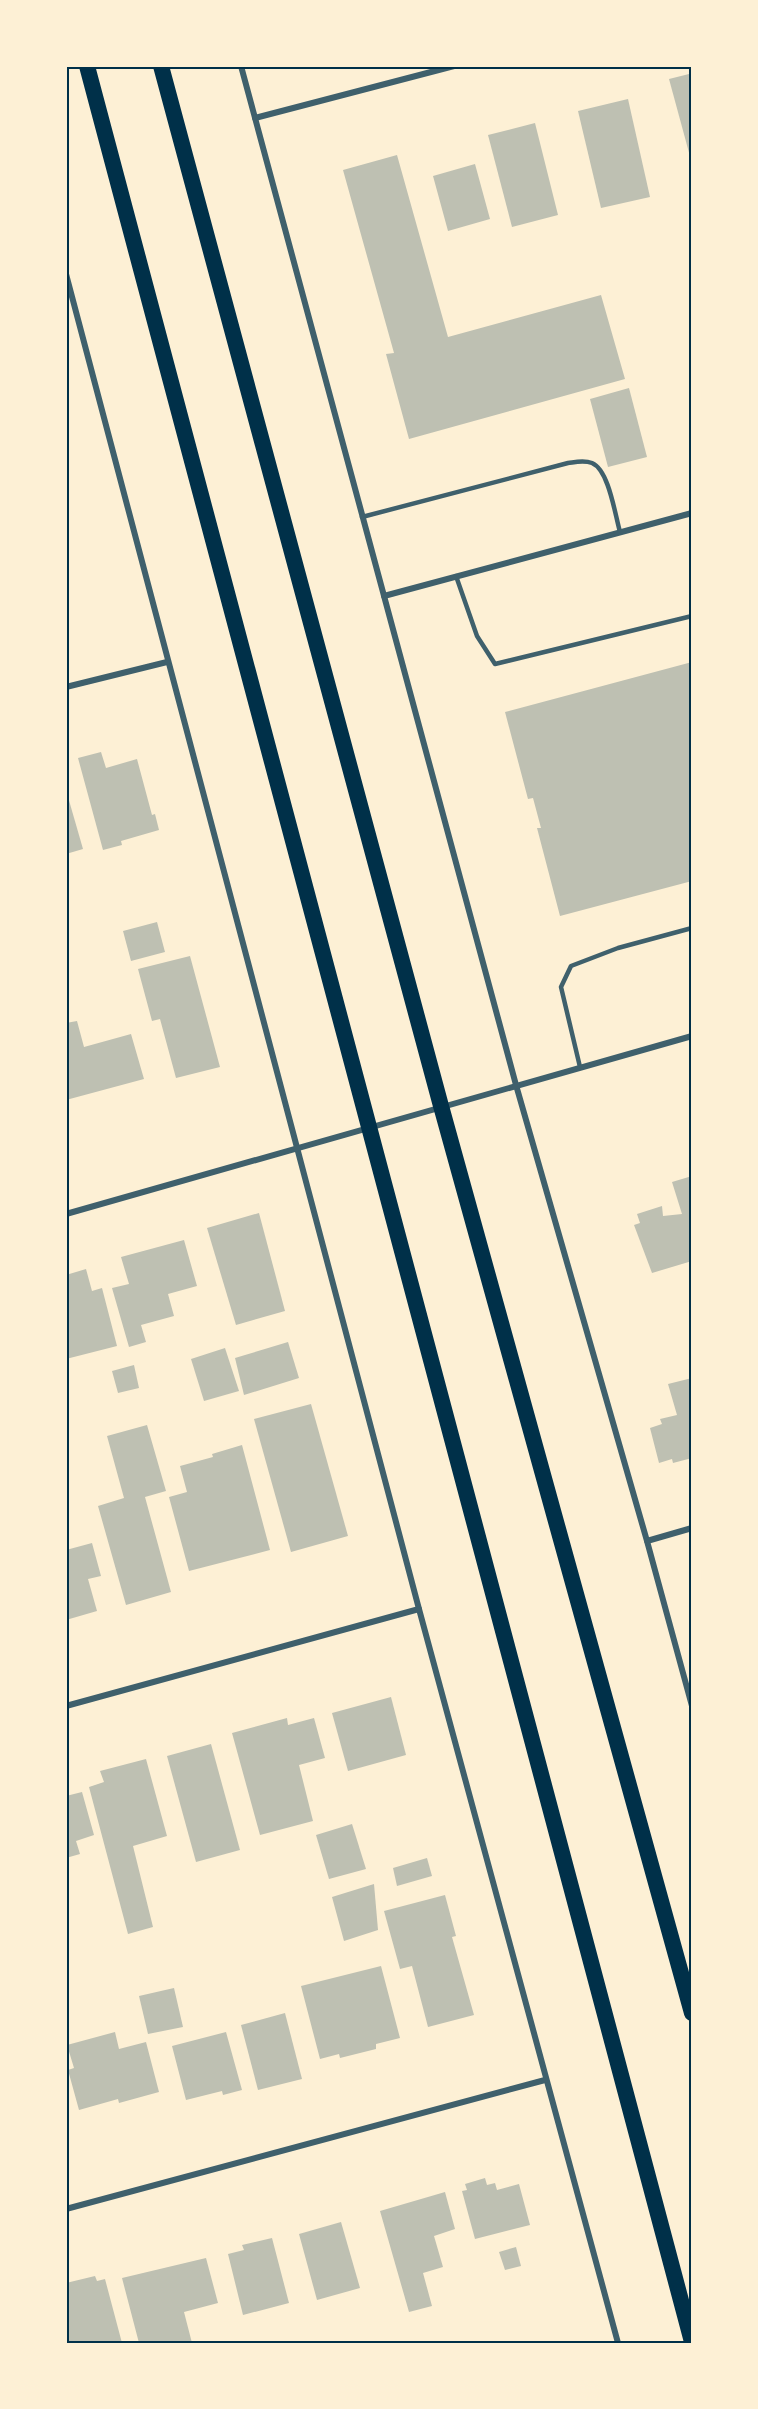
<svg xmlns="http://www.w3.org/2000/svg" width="758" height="2409" viewBox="0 0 758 2409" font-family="Lato,sans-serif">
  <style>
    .building { fill: #bec0b2 }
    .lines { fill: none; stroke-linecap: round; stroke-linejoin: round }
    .service { stroke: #3f606c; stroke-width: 4.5 }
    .minor { stroke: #3f606c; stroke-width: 6 }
    .trunk { stroke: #003049; stroke-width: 16 }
    .neatline { fill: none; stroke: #003049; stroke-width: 2 }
  </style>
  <rect width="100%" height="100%" fill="#fdf0d5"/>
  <g class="building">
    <path d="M689 74 692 84 691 160 669 79Z"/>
    <path d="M628 99 650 197 601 208 578 111Z"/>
    <path d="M535 123 558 215 512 227 488 135Z"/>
    <path d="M397 155 448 337 601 295 625 379 409 439 386 354 394 353 343 170Z"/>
    <path d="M475 164 490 219 448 231 433 176Z"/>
    <path d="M629 388 647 457 608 467 590 399Z"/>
    <path d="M692 662V881L560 916 537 828H541L533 798 528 799 505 712Z"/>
    <path d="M101 752 106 768 137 759 152 815 155 814 159 830 121 841 122 845 103 850 78 758Z"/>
    <path d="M66 790 83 849 66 854Z"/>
    <path d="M157 922 165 952 131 961 123 931Z"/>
    <path d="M190 956 220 1067 176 1078 160 1019 152 1021 138 969Z"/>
    <path d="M77 1021 84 1047 131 1034 144 1079 66 1100V1023Z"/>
    <path d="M692 1176V1261L652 1273 634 1225 640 1223 637 1214 662 1206 663 1216 682 1214 672 1182Z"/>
    <path d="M259 1213 285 1311 236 1325 207 1228Z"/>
    <path d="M184 1240 197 1286 168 1294 174 1316 141 1325 146 1342 129 1347 112 1288 129 1284 121 1257Z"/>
    <path d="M86 1269 92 1291 102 1288 117 1346 66 1359V1275Z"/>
    <path d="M288 1342 299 1378 244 1395 235 1358Z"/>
    <path d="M225 1348 239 1391 204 1401 191 1359Z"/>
    <path d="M134 1365 139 1388 118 1393 112 1371Z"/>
    <path d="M692 1378V1448H690L692 1458 673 1463 672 1459 659 1463 650 1428 662 1424 660 1419 677 1415 668 1384Z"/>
    <path d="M311 1404 348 1536 291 1552 254 1419Z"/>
    <path d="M147 1425 166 1491 145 1497 171 1592 126 1605 98 1506 124 1498 107 1436Z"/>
    <path d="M242 1445 270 1550 189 1571 169 1497 187 1492 180 1466 213 1457 212 1454Z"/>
    <path d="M92 1543 101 1576 88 1579 97 1611 66 1620V1550Z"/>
    <path d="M391 1697 406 1755 348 1771 332 1713Z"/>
    <path d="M287 1718 288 1725 314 1718 325 1758 299 1765 313 1821 260 1835 232 1733Z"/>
    <path d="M211 1744 240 1850 196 1862 167 1756Z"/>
    <path d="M146 1759 167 1836 133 1846 153 1927 128 1934 89 1787 104 1782 100 1771Z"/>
    <path d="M82 1792 94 1835 76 1841 80 1854 66 1858V1796Z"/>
    <path d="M352 1824 366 1869 329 1879 316 1835Z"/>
    <path d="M427 1858 432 1876 397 1886 393 1868Z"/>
    <path d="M374 1884 378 1930 344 1941 332 1897Z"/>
    <path d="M445 1895 456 1936 452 1937 474 2015 428 2027 412 1966 400 1969 384 1911Z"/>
    <path d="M381 1966 400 2038 376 2044V2049L340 2058 339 2054 320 2059 301 1986Z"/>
    <path d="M174 1988 183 2027 148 2034 139 1996Z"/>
    <path d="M285 2013 302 2079 258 2090 241 2025Z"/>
    <path d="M115 2032 119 2049 146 2042 159 2092 119 2103 118 2099 79 2110 68 2070 74 2068 67 2045Z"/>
    <path d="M226 2032 242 2090 223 2095 222 2091 186 2100 172 2046Z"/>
    <path d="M485 2178 487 2185 495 2183 497 2190 519 2184 530 2225 475 2239 462 2191 467 2190 465 2184Z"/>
    <path d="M445 2192 455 2229 434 2236 443 2267 423 2273 432 2306 409 2312 380 2211Z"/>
    <path d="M341 2222 360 2288 317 2300 299 2234Z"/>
    <path d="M272 2238 289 2303 243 2315 228 2254 244 2250 242 2245Z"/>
    <path d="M516 2247 521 2266 505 2270 499 2252Z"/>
    <path d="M206 2258 218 2303 184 2312 192 2343H139L122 2278Z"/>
    <path d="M95 2276 97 2281 105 2279 122 2343H66V2283Z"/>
  </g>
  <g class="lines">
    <g class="service">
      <path d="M362 517 568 463C576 462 584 460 592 463 609 470 615 515 620 532"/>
      <path d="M456 576 477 636 495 664 692 616"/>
      <path d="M580 1067 561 987 571 966 618 948 692 928"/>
    </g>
    <g class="minor">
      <path d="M241 66 516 1085 647 1541 692 1706"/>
      <path d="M255 118 454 66"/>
      <path d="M66 274 419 1609 618 2343"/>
      <path d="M384 596 692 513"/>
      <path d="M66 687 167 662"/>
      <path d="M66 1214 692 1036"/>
      <path d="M647 1541 692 1528"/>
      <path d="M66 1706 419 1609"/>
      <path d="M66 2209 545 2080"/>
    </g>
    <g class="trunk">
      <path d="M87 66 692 2342"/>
      <path d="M161 66 441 1106 692 2013"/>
    </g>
  </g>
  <rect width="758" height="2409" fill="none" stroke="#fdf0d5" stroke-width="135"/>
  <rect x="68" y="68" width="622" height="2274" class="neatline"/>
</svg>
